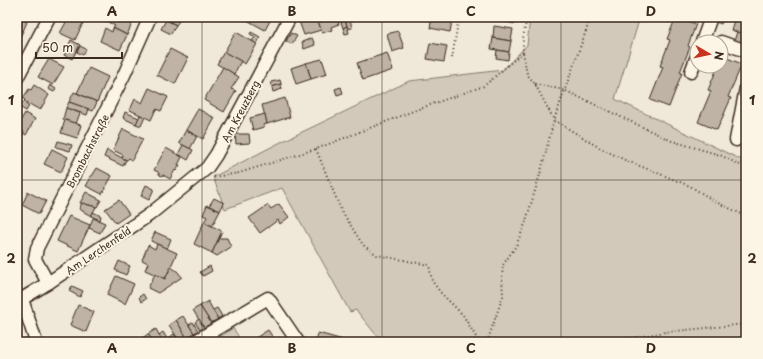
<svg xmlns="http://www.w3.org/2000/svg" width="763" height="359" viewBox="0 0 763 359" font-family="'Playpen Sans',sans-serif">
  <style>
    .green { fill: #d2c9ba; stroke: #867a6c }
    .building { fill: #beb3a4; stroke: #3b2a1e }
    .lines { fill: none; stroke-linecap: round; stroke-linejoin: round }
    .street-casing { stroke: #3b2a1e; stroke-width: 15 }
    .path { stroke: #3b2a1e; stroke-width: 2; stroke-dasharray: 1 3; stroke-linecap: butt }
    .street { stroke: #fcf5e5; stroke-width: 12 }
    .grid { fill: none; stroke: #3b2a1e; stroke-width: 1; stroke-opacity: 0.55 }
    .labels { text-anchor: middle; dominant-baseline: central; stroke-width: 4; stroke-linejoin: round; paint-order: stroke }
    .street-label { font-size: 10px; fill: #3b2a1e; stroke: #fcf5e5 }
    .neatline { fill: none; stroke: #3b2a1e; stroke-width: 1.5 }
    .grid-label { font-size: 13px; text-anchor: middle; font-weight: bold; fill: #3b2a1e }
  </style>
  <rect width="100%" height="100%" fill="#f0e9d9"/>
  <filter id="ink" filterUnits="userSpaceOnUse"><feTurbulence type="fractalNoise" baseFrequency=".025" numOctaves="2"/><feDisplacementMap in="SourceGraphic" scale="8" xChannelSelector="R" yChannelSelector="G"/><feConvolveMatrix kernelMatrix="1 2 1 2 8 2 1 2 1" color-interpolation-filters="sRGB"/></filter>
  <g filter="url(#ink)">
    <g class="green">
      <path d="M530 17H640L615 99 746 162V342H382L356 310 350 312 282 188 225 209 213 177 281 142 409 81 503 70 527 45Z"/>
      <path d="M233 328 242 342H212Z"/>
    </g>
    <g class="building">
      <path d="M17 17 27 22 23 31 17 29Z"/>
      <path d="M69 17H71L83 23 75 40 60 33Z"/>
      <path d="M110 17H129L134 19 127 35 113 28 115 26 108 22Z"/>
      <path d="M169 17H172L179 21 176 25 167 20Z"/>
      <path d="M249 17H272L265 30 247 20Z"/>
      <path d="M313 17H317L321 30 304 35 299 21Z"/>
      <path d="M317 17H337L339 24 331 27 332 30 322 33Z"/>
      <path d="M432 17H453L452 21Z"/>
      <path d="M432 17 452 21 450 32 430 28Z"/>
      <path d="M508 17 516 18 515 24 507 22Z"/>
      <path d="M676 17 696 24 688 46 690 47 680 72 682 73 669 107 650 100 663 67 660 66 670 40 667 39Z"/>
      <path d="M714 17H724L721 24 713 21Z"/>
      <path d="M735 17H746V35L731 30Z"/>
      <path d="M350 19 352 28 348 29 345 20Z"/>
      <path d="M166 20 176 25 171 34 161 29Z"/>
      <path d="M345 20 347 26 343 28 341 22Z"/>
      <path d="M347 26 349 33 345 34 343 28Z"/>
      <path d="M494 26 513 29 511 41 493 38Z"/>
      <path d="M105 28 112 32 113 28 127 35 120 50 100 41Z"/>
      <path d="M17 29 23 31 18 41H17Z"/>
      <path d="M398 31 404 48 392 52 387 34Z"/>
      <path d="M236 32 257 44 245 64 224 52Z"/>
      <path d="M251 32 260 37 257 44 252 41 255 37 250 34Z"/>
      <path d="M737 32 746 35 742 44 734 41Z"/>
      <path d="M291 33 297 36 292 44 286 41Z"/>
      <path d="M312 38 315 45 304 49 302 42Z"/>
      <path d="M493 38 511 41 509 52 491 49Z"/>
      <path d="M71 40 80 45 72 59 64 55Z"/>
      <path d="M430 43 447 46 444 62 427 59Z"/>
      <path d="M80 46 86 49 83 55 77 52Z"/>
      <path d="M170 49 188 58 175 84 157 75Z"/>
      <path d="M497 50 509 52 508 60 496 58Z"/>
      <path d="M224 52 241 61 234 74 217 64Z"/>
      <path d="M387 53 393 70 363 80 357 63Z"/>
      <path d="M722 56 742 64 728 97 731 98 717 130 698 122 711 91 708 90 718 66H721V59Z"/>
      <path d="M49 59 64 67 53 85 38 77Z"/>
      <path d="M322 59 327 74 311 79 306 63Z"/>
      <path d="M306 63 311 79 296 84 291 68Z"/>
      <path d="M223 67 239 77 231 89 236 91 224 112 204 100Z"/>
      <path d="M89 68 108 77 97 102 77 93Z"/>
      <path d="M280 80 281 84 272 87 271 82Z"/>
      <path d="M281 84 282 89 273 92 272 87Z"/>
      <path d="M34 85 49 95 40 110 24 101 25 100 23 98 29 89 31 90Z"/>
      <path d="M50 85 56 89 54 92 48 89Z"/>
      <path d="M341 87 343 93 337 95 335 89Z"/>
      <path d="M149 88 168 97 161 111 156 109 151 120 130 110 135 99 142 103Z"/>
      <path d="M74 92 97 102 93 111 69 102Z"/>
      <path d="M285 98 290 117 267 124 262 105Z"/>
      <path d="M20 101 29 106 26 111 18 106Z"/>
      <path d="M69 102 89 109 87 115 66 108Z"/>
      <path d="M66 108 80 113 76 124 63 119Z"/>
      <path d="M198 109 215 118 203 139 186 130Z"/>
      <path d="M125 112 139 118 136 124 123 118Z"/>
      <path d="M25 113 35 119 26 135 23 133 24 132 17 127Z"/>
      <path d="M265 114 267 124 263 125 264 127 253 130 250 118Z"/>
      <path d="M140 115 145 117 141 126 136 124Z"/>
      <path d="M65 120 81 125 77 138 61 133Z"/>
      <path d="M17 127 24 132 17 144Z"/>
      <path d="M123 129 143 139 132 160 129 158 127 160 122 158 123 155 113 150Z"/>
      <path d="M186 130 197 136 190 149 179 143Z"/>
      <path d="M235 134H249L250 143 236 144Z"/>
      <path d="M58 141 72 145 70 151 56 147Z"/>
      <path d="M183 145 193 150 188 160 178 154Z"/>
      <path d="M166 148 182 157 178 165H180L176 171 175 170 170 179 163 175 161 176 159 174 158 172 154 170Z"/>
      <path d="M52 149 68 157 61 172 44 164Z"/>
      <path d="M107 150 126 160 123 166 104 157Z"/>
      <path d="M97 168 112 176 102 194 86 186 90 179 89 177 92 176Z"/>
      <path d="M146 185 154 189 149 200 141 196Z"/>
      <path d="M28 192 46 201 39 214 22 205Z"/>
      <path d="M86 192 101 200 97 207 80 203Z"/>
      <path d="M214 198 224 203 220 211 209 206Z"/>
      <path d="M119 200 129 214 116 223 105 209Z"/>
      <path d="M82 203 96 207 91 216 79 209Z"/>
      <path d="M279 204 289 217 280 224 278 220 260 233 249 218 268 205 271 209Z"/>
      <path d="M207 205 220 211 212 226 204 222 207 217 203 215Z"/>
      <path d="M93 212 101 216 100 220 91 216Z"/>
      <path d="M69 216 90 225 78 251 57 241Z"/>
      <path d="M93 218 105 223 100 233 89 228Z"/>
      <path d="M204 222 222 231 212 253 194 244Z"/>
      <path d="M17 230 21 231 19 244 17 243Z"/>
      <path d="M155 232 171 239 167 249 151 241Z"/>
      <path d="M219 238H227L231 247 217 256 212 253Z"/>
      <path d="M157 244 177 253 165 279 145 270 148 263 142 260 148 245 155 249Z"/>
      <path d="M119 261 130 266 126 275 115 270Z"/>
      <path d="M210 266 212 271 203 276 200 272Z"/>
      <path d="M171 267 177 271 182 277 158 293 148 288 155 274 165 279Z"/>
      <path d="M116 276 134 284 125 304 107 295Z"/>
      <path d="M72 286 83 291 80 297 69 291Z"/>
      <path d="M143 294 146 299 141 302 139 297Z"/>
      <path d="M208 301 218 319 211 323 200 306Z"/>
      <path d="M78 305 94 312 86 332 70 325Z"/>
      <path d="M200 306 211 323 204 328 193 310Z"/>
      <path d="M217 308 222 316 218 319 213 310Z"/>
      <path d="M183 316 194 333 187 338 176 320Z"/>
      <path d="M199 319 204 328 200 330 195 322Z"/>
      <path d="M176 320 187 338 180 342 169 325Z"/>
      <path d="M193 322 198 331 194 333 189 325Z"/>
      <path d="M156 329 159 335 163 342H153L148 334Z"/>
      <path d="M268 330 276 342H256L254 339Z"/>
      <path d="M163 332 169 342H163L159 335Z"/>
      <path d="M318 333 347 341 346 342H316Z"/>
      <path d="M148 334 153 342H143L141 339Z"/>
      <path d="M174 334 179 342H173L170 337Z"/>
    </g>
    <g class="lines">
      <g class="street-casing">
        <g id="street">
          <path d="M702 42 711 17"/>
          <path d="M721 42 746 51"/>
          <path d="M691 72 697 56"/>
          <path d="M17 78 49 17"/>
          <path d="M736 140 746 88"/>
          <path d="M48 283 35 259 37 248 124 75 150 17"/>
          <path d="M22 299 36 342"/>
          <path d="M17 302 48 283 149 215 207 168 216 155 290 17"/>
          <path d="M194 342 268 298 298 342"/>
        </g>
      </g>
      <g class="path">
        <path d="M527 17 523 38V52L527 74 535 84 554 120 600 148 625 160 690 186 716 202 746 216"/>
        <path d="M452 58 459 17"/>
        <path d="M535 84 564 90 672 141 720 155 746 168"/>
        <path d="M316 149 341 210 363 245 377 255 429 265 432 281 441 293 463 315 479 342"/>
        <path d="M214 177 239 173 316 149 421 108 484 86 523 52"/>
        <path d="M487 342 503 296 502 278 503 265 516 246 525 224 541 171 554 120 591 17"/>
        <path d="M621 342 626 339 666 332 746 324"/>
        <path d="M744 342 745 324 746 321"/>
      </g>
      <use href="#street" class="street"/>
    </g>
  </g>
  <path class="grid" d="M202 17V342M382 17V342M561 17V342M17 180H746"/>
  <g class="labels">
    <g class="street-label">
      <text transform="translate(240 111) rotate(-62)">Am Kreuzberg</text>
      <text transform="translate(87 151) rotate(-63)">Brombachstraße</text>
      <text transform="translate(98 250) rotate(-34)">Am Lerchenfeld</text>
    </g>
  </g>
  <rect width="763" height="359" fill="none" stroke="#fcf5e5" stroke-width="44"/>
  <g transform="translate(709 54) rotate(99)"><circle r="19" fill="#fcf5e5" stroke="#afa495"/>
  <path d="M0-3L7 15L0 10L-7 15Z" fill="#c8321e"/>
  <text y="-6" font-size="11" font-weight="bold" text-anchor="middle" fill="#3b2a1e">N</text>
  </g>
  <path d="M36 52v6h86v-6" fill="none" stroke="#3b2a1e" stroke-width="2"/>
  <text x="42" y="52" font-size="12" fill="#3b2a1e" stroke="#fcf5e5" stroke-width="3" paint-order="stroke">50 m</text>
  <rect x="22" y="22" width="719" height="315" class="neatline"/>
  <g class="grid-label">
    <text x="112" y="16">A</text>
    <text x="292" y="16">B</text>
    <text x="471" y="16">C</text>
    <text x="651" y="16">D</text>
    <text x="11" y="105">1</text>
    <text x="752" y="105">1</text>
    <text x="11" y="263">2</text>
    <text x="752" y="263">2</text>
    <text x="112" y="353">A</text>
    <text x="292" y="353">B</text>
    <text x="471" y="353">C</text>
    <text x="651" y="353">D</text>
  </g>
</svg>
